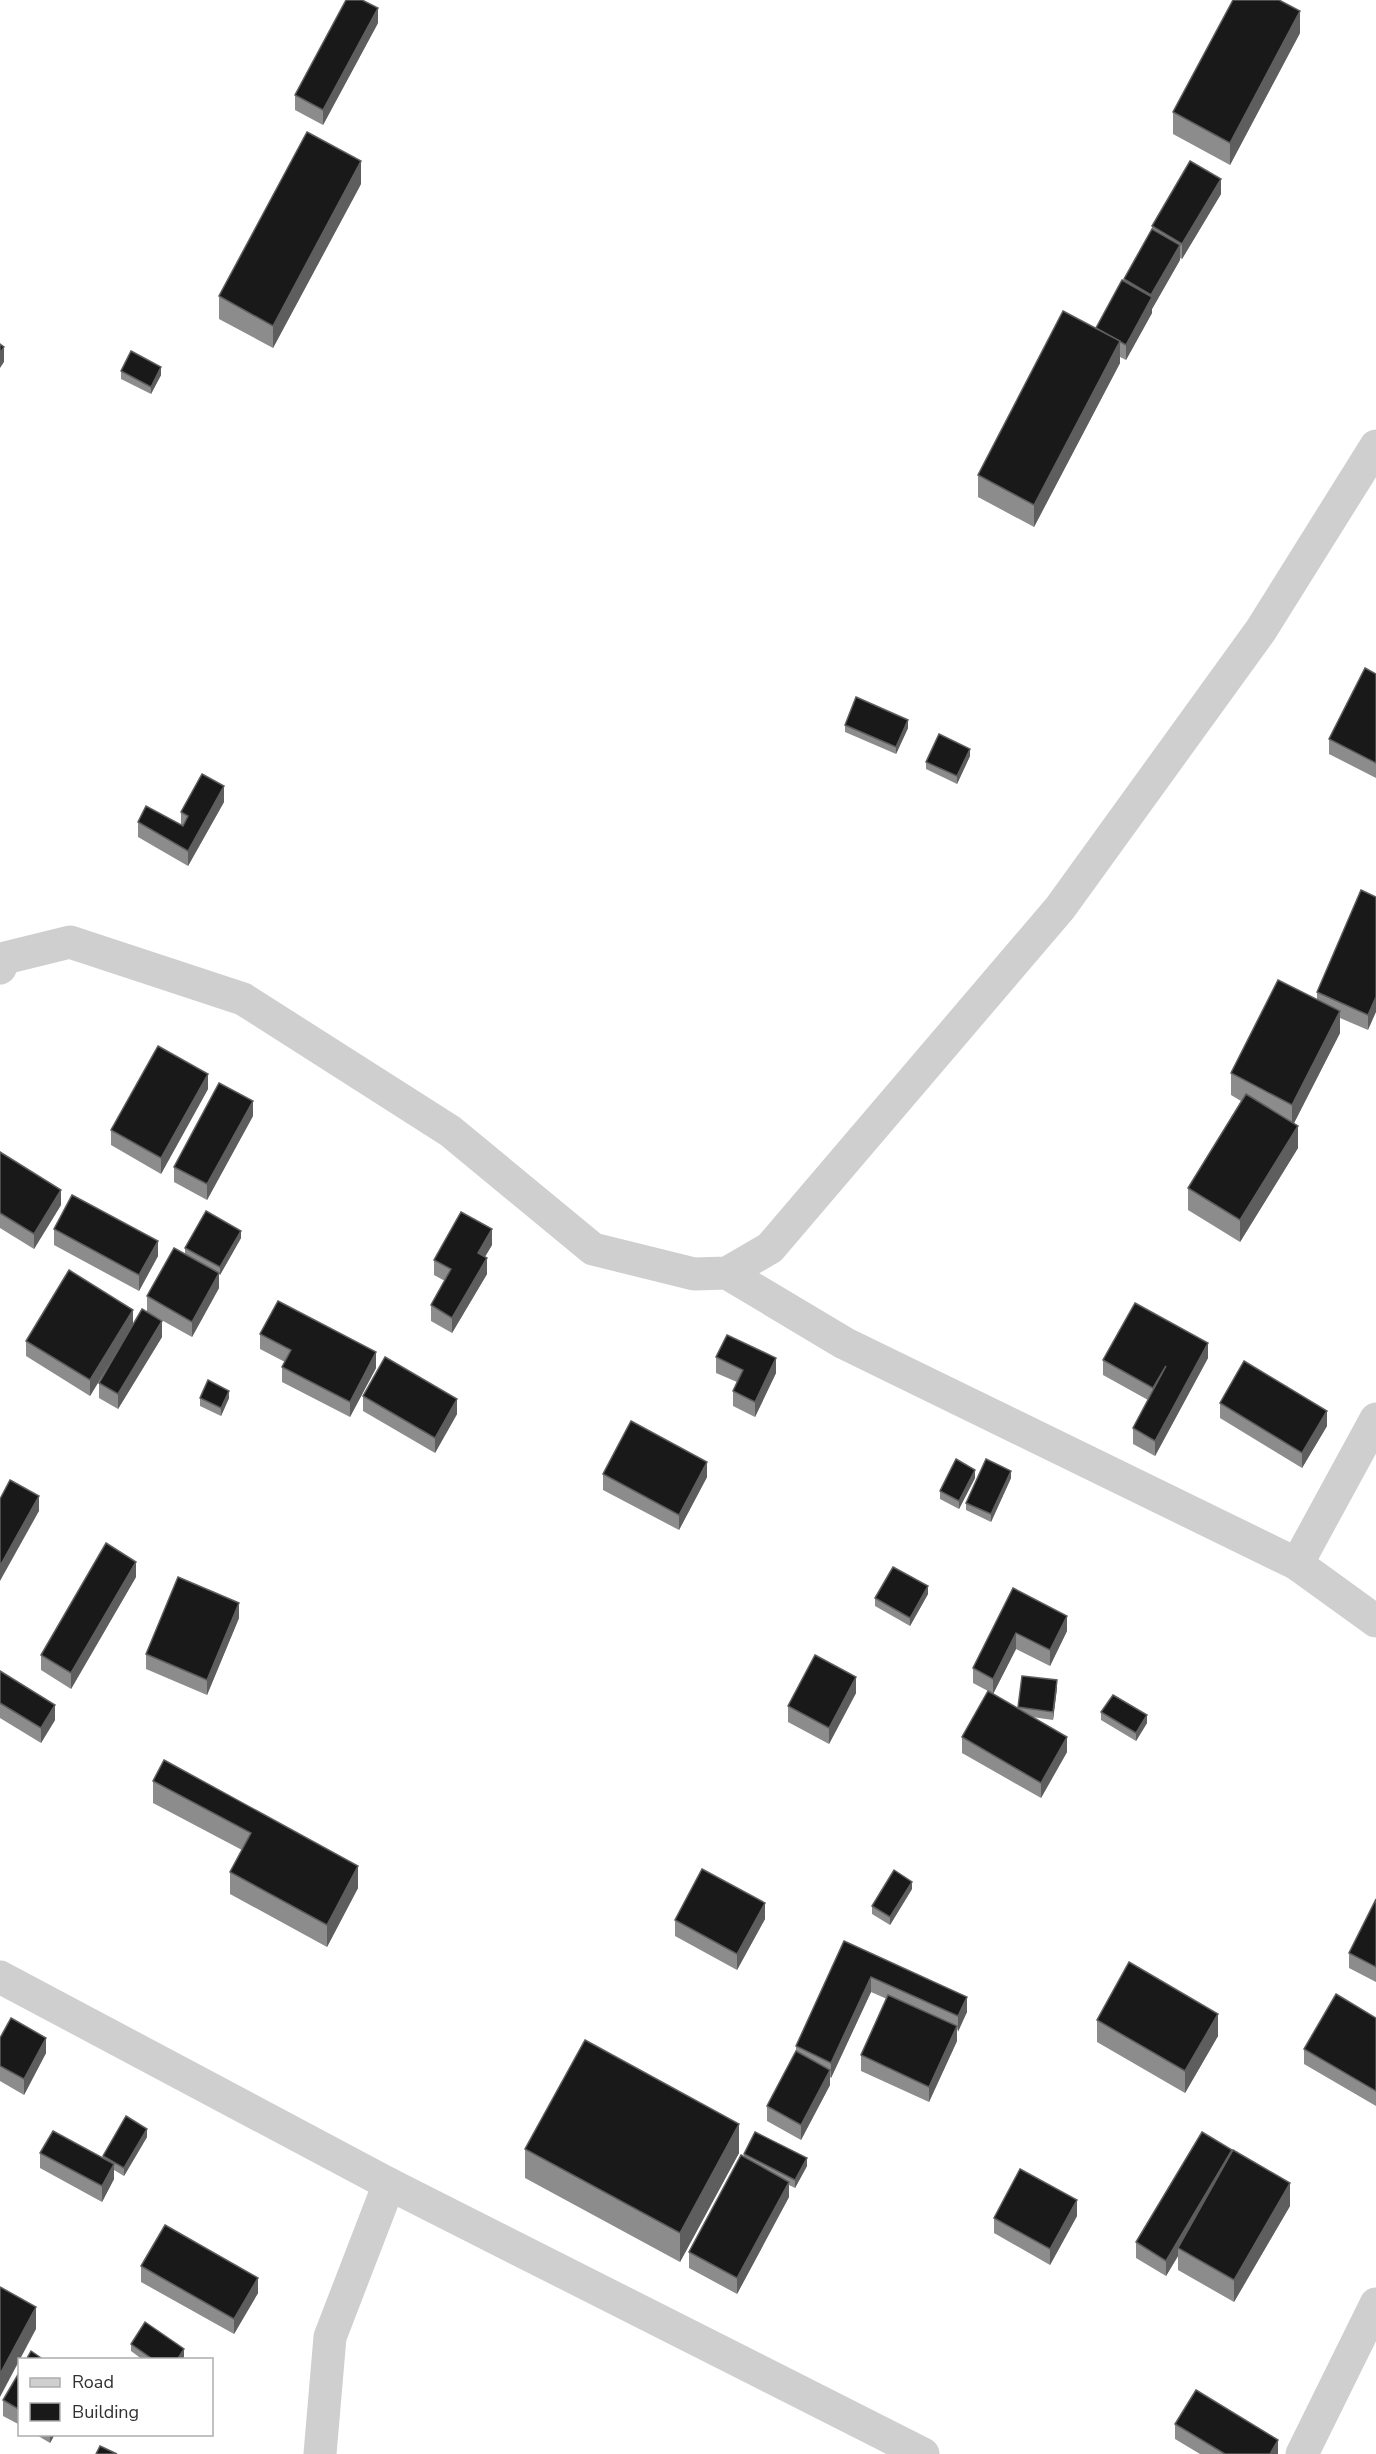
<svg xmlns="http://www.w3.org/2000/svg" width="1376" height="2454" viewBox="0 0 1376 2454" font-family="'Nunito Sans',sans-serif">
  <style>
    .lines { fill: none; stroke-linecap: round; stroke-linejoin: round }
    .minor { stroke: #cfcfcf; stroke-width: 33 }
    .wall { fill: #8c8c8c }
    .shaded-wall { fill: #5e5e5e }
    .building { fill: #191919; stroke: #5e5e5e; stroke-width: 1.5 }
  </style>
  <rect width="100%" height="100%" fill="#fff"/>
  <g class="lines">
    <g class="minor">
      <path d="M0 968 5 958 70 942 243 999 450 1131 593 1249 694 1274 727 1273 770 1248 1060 908 1261 630 1376 446"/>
      <path d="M727 1273 844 1343 1297 1564 1376 1621"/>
      <path d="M1297 1564 1376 1419"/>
      <path d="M0 1977 389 2184 923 2454"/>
      <path d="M320 2454 330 2337 389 2184"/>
      <path d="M1302 2454 1376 2304"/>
    </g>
  </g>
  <g class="wall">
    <path d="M378 23 323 125 295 110V95Z"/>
    <path d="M1300 33 1230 165 1173 134V112Z"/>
    <path d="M361 184 273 348 219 319V296Z"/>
    <path d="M1221 194 1182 259 1180 258V260L1152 309V313L1126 360 1120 357V363L1034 527 978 497V475L1096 328 1124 282V279L1152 230V226Z"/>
    <path d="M121 371 161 375 151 394 121 379Z"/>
    <path d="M1376 674V778L1329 754V739Z"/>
    <path d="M845 725 908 728 896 754 845 732Z"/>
    <path d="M970 756 957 784 926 769V762Z"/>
    <path d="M224 802 188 866 138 837V822L181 826V812Z"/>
    <path d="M1376 897 1368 1030 1340 1018V1033L1294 1123 1298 1148 1240 1242 1188 1210V1188L1241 1101 1231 1095V1073L1317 999V992Z"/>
    <path d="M208 1089 161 1174 111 1145V1130Z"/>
    <path d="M253 1116 207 1200 174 1182V1167Z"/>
    <path d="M0 1152 61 1205 34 1249 0 1228Z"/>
    <path d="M54 1229 158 1256 139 1291 54 1245Z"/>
    <path d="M241 1238 220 1275 219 1274V1288L192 1337 147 1312V1296L185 1254V1248Z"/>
    <path d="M492 1245 485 1257 487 1274 452 1333 431 1321V1305L445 1281 434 1275V1260Z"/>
    <path d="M133 1325 90 1396 26 1356V1341Z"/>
    <path d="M260 1334 376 1368 350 1417 282 1382V1367L285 1362 260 1349Z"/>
    <path d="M162 1337 118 1409 99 1398V1383Z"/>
    <path d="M716 1357 776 1373 755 1417 733 1406V1391L737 1382 716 1373Z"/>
    <path d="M1208 1358 1155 1456 1133 1444V1428L1148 1400 1103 1375V1360Z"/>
    <path d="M363 1396 457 1414 435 1453 363 1411Z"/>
    <path d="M200 1398H229L221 1416 200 1406Z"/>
    <path d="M1220 1403 1327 1426 1302 1468 1220 1418Z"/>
    <path d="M603 1474 707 1477 679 1530 603 1490Z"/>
    <path d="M975 1478 959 1509 940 1499V1491Z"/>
    <path d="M1011 1478 991 1522 966 1510V1503Z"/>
    <path d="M136 1577 71 1689 41 1670V1655Z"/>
    <path d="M1013 1588 1067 1631 1050 1666 1016 1649 993 1694 1018 1709 1022 1676 1057 1688 1053 1720 1032 1717 1067 1752 1041 1798 962 1753V1737L988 1691 973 1683V1668Z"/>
    <path d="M928 1594 910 1626 875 1606V1598Z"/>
    <path d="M239 1618 207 1695 146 1669V1654Z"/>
    <path d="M0 1671 55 1720 41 1743 0 1718Z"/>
    <path d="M856 1693 829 1744 788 1722V1706Z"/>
    <path d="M1101 1712 1147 1723 1136 1741 1101 1720Z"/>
    <path d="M153 1781 358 1888 327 1947 230 1894V1872L242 1850 153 1803Z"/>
    <path d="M912 1889 890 1925 872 1914V1906Z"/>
    <path d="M1376 1899V1982L1349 1968V1953Z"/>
    <path d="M765 1919 737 1970 675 1936V1920Z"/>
    <path d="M844 1941 967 2012 957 2031V2041L929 2102 861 2071V2055L887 1999 871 1992 831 2078 830 2077V2085L801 2140 767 2121V2106L796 2052V2046Z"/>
    <path d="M1376 2018V2106L1304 2064V2049Z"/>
    <path d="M1097 2020 1218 2036 1185 2093 1097 2042Z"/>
    <path d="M0 2038 46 2053 24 2095 0 2081Z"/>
    <path d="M147 2137 124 2176 114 2170V2179L102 2202 40 2168V2153L103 2158V2156Z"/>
    <path d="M525 2149 739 2153 680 2262 525 2178Z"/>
    <path d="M1232 2152 1290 2206 1234 2302 1178 2270V2256L1166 2276 1136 2258V2242Z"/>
    <path d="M744 2154 807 2166 795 2188 789 2185V2197L737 2294 689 2268V2252L744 2157Z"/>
    <path d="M1077 2216 1050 2265 994 2233V2218Z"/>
    <path d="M141 2266 258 2293 234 2334 141 2282Z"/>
    <path d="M131 2344 184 2357 183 2360H143L131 2351Z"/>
    <path d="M20 2371V2425L3 2416V2400Z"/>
    <path d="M1175 2424 1278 2454H1200L1175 2439Z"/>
    <path d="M35 2434H55L50 2443Z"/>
  </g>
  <g class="shaded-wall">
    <path d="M378 8V23L323 125V110Z"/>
    <path d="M1300 11V33L1230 165V143Z"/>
    <path d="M361 161V184L273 348V326Z"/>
    <path d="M1221 179V194L1182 259V244Z"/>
    <path d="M1180 245V260L1152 309V313L1126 360V345L1151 298V295Z"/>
    <path d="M1120 341V363L1034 527V505Z"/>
    <path d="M4 347V362L0 368V353Z"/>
    <path d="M161 367V375L151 394V387Z"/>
    <path d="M908 720V728L896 754V747Z"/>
    <path d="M970 749V756L957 784V776Z"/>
    <path d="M224 786V802L188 866V851Z"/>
    <path d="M1376 997V1012L1368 1030V1015Z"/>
    <path d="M1340 1011V1033L1292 1127V1105Z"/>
    <path d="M208 1074V1089L161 1174V1158Z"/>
    <path d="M253 1101V1116L207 1200V1184Z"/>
    <path d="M1298 1126V1148L1240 1242V1220Z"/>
    <path d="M61 1190V1205L34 1249V1234Z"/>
    <path d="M492 1229V1245L478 1268V1253Z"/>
    <path d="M241 1231V1238L220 1275V1267Z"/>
    <path d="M158 1241V1256L139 1291V1275Z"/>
    <path d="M487 1258V1274L452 1333V1318Z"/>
    <path d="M219 1273V1288L192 1337V1322Z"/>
    <path d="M133 1310V1325L90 1396V1380Z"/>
    <path d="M162 1321V1337L118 1409V1394Z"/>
    <path d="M1208 1343V1358L1155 1456V1441Z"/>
    <path d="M376 1352V1368L350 1417V1402Z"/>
    <path d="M776 1358V1373L755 1417V1402Z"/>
    <path d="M229 1391V1398L221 1416V1408Z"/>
    <path d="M457 1399V1414L435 1453V1438Z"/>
    <path d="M1327 1411V1426L1302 1468V1453Z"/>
    <path d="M707 1462V1477L679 1530V1515Z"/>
    <path d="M975 1470V1478L959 1509V1501Z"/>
    <path d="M1011 1471V1478L991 1522V1514Z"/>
    <path d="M39 1496V1511L0 1581V1566Z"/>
    <path d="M136 1562V1577L71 1689V1673Z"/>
    <path d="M928 1586V1594L910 1626V1618Z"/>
    <path d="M239 1603V1618L207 1695V1680Z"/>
    <path d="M1067 1616V1631L1050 1666V1650Z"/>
    <path d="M1016 1633V1649L993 1694V1679Z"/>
    <path d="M856 1677V1693L829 1744V1728Z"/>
    <path d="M1057 1680V1688L1053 1720V1712Z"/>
    <path d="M55 1705V1720L41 1743V1728Z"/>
    <path d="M1147 1715V1723L1136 1741V1733Z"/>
    <path d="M1067 1737V1752L1041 1798V1783Z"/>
    <path d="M358 1866V1888L327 1947V1925Z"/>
    <path d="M912 1882V1889L890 1925V1917Z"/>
    <path d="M765 1903V1919L737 1970V1954Z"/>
    <path d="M871 1977V1992L831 2078V2063Z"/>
    <path d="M967 1997V2012L958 2032V2016Z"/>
    <path d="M1218 2014V2036L1185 2093V2071Z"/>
    <path d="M957 2026V2041L929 2102V2087Z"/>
    <path d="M46 2038V2053L24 2095V2079Z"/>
    <path d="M830 2070V2085L801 2140V2125Z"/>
    <path d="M739 2124V2153L680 2262V2233Z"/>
    <path d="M147 2129V2137L124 2176V2168Z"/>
    <path d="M1232 2150V2165L1178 2248V2256L1166 2276V2261Z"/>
    <path d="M807 2158V2166L795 2188V2180Z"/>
    <path d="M114 2164V2179L102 2202V2186Z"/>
    <path d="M789 2182V2197L737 2294V2278Z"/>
    <path d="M1290 2183V2206L1234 2302V2280Z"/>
    <path d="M1077 2200V2216L1050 2265V2249Z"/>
    <path d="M258 2278V2293L234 2334V2319Z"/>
    <path d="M36 2307V2329L0 2397V2374Z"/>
    <path d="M184 2349V2357L183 2360H177Z"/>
    <path d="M50 2434H55L50 2443Z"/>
    <path d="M1278 2440V2454H1270Z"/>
  </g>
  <g class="building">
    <path d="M346 0H362L378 8 323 110 295 95Z"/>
    <path d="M1233 0H1279L1300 11 1230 143 1173 112Z"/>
    <path d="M307 132 361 161 273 326 219 296Z"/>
    <path d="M1190 161 1221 179 1182 244 1152 226Z"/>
    <path d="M1152 229 1180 245 1151 295 1124 279Z"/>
    <path d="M1122 280 1152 297 1126 345 1096 328Z"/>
    <path d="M1063 311 1120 341 1034 505 978 475Z"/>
    <path d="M0 344 4 347 0 353Z"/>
    <path d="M131 351 161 367 151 387 121 371Z"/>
    <path d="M1365 668 1376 674V763L1329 739Z"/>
    <path d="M856 697 908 720 896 747 845 725Z"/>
    <path d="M939 734 970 749 957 776 926 762Z"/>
    <path d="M202 774 224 786 188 851 138 822 146 806 183 826 188 816 181 812Z"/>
    <path d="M1361 890 1376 897V997L1368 1015 1317 992Z"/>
    <path d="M1278 980 1340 1011 1292 1105 1231 1073Z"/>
    <path d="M158 1046 208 1074 161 1158 111 1130Z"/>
    <path d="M219 1083 253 1101 207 1184 174 1167Z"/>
    <path d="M1246 1094 1298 1126 1240 1220 1188 1188Z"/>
    <path d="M0 1152 61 1190 34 1234 0 1213Z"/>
    <path d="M72 1195 158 1241 139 1275 54 1229Z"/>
    <path d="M206 1211 241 1231 220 1267 185 1248Z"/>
    <path d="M461 1212 492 1229 478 1253 487 1258 452 1318 431 1305 451 1269 434 1260Z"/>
    <path d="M174 1248 219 1273 192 1322 147 1296Z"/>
    <path d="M69 1270 133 1310 90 1380 26 1341Z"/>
    <path d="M278 1301 376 1352 350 1402 282 1367 291 1350 260 1334Z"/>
    <path d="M1135 1303 1208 1343 1155 1441 1133 1428 1166 1366 1153 1388 1103 1360Z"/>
    <path d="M142 1309 162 1321 118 1394 99 1383Z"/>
    <path d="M727 1335 776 1358 755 1402 733 1391 743 1370 716 1357Z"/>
    <path d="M385 1357 457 1399 435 1438 363 1396Z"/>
    <path d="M1244 1361 1327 1411 1302 1453 1220 1403Z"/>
    <path d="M208 1380 229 1391 221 1408 200 1398Z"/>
    <path d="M631 1421 707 1462 679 1515 603 1474Z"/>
    <path d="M956 1459 975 1470 959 1501 940 1491Z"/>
    <path d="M986 1459 1011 1471 991 1514 966 1503Z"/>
    <path d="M10 1480 39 1496 0 1566V1499Z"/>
    <path d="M106 1543 136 1562 71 1673 41 1655Z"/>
    <path d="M893 1567 928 1586 910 1618 875 1598Z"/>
    <path d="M178 1577 239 1603 207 1680 146 1654Z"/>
    <path d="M1013 1588 1067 1616 1050 1650 1016 1633 993 1679 973 1668Z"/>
    <path d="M815 1655 856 1677 829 1728 788 1706Z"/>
    <path d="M0 1671 55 1705 41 1728 0 1703Z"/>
    <path d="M1022 1676 1057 1680 1053 1712 1018 1707Z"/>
    <path d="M988 1691 1067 1737 1041 1783 962 1737Z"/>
    <path d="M1113 1695 1147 1715 1136 1733 1101 1712Z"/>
    <path d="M164 1760 358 1866 327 1925 230 1872 251 1833 153 1781Z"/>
    <path d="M702 1869 765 1903 737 1954 675 1920Z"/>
    <path d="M894 1870 912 1882 890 1917 872 1906Z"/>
    <path d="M1376 1899V1967L1349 1953Z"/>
    <path d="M844 1941 967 1997 958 2016 871 1977 831 2063 796 2046Z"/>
    <path d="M1129 1962 1218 2014 1185 2071 1097 2020Z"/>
    <path d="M1336 1994 1376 2018V2091L1304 2049Z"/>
    <path d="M888 1995 957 2026 929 2087 861 2055Z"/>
    <path d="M11 2018 46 2038 24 2079 0 2066V2038Z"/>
    <path d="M585 2040 739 2124 680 2233 525 2149Z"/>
    <path d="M796 2051 830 2070 801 2125 767 2106Z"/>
    <path d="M126 2116 147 2129 124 2168 103 2156Z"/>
    <path d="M53 2131 114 2164 102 2186 40 2153Z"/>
    <path d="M755 2132 807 2158 795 2180 744 2154Z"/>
    <path d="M1202 2132 1232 2150 1166 2261 1136 2242Z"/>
    <path d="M1233 2150 1290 2183 1234 2280 1178 2248Z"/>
    <path d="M741 2155 789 2182 737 2278 689 2252Z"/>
    <path d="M1020 2169 1077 2200 1050 2249 994 2218Z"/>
    <path d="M165 2225 258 2278 234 2319 141 2266Z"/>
    <path d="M0 2287 36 2307 0 2374Z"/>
    <path d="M145 2322 184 2349 177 2360H154L131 2344Z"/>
    <path d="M31 2351 44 2360H26Z"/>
    <path d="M20 2371V2410L3 2400Z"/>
    <path d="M1196 2390 1278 2440 1270 2454H1225L1175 2424Z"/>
    <path d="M100 2446 117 2454H96Z"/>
  </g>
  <rect x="18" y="2358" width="195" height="78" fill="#ffffff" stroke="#adadad" stroke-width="1.5"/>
  <rect x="30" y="2378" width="30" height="9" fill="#cfcfcf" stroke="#adadad" stroke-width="1.5"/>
  <text x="72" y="2388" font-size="18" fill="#323232">Road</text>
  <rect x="30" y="2403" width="30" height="18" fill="#191919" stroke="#adadad" stroke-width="1.5"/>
  <text x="72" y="2418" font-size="18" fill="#323232">Building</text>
</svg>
